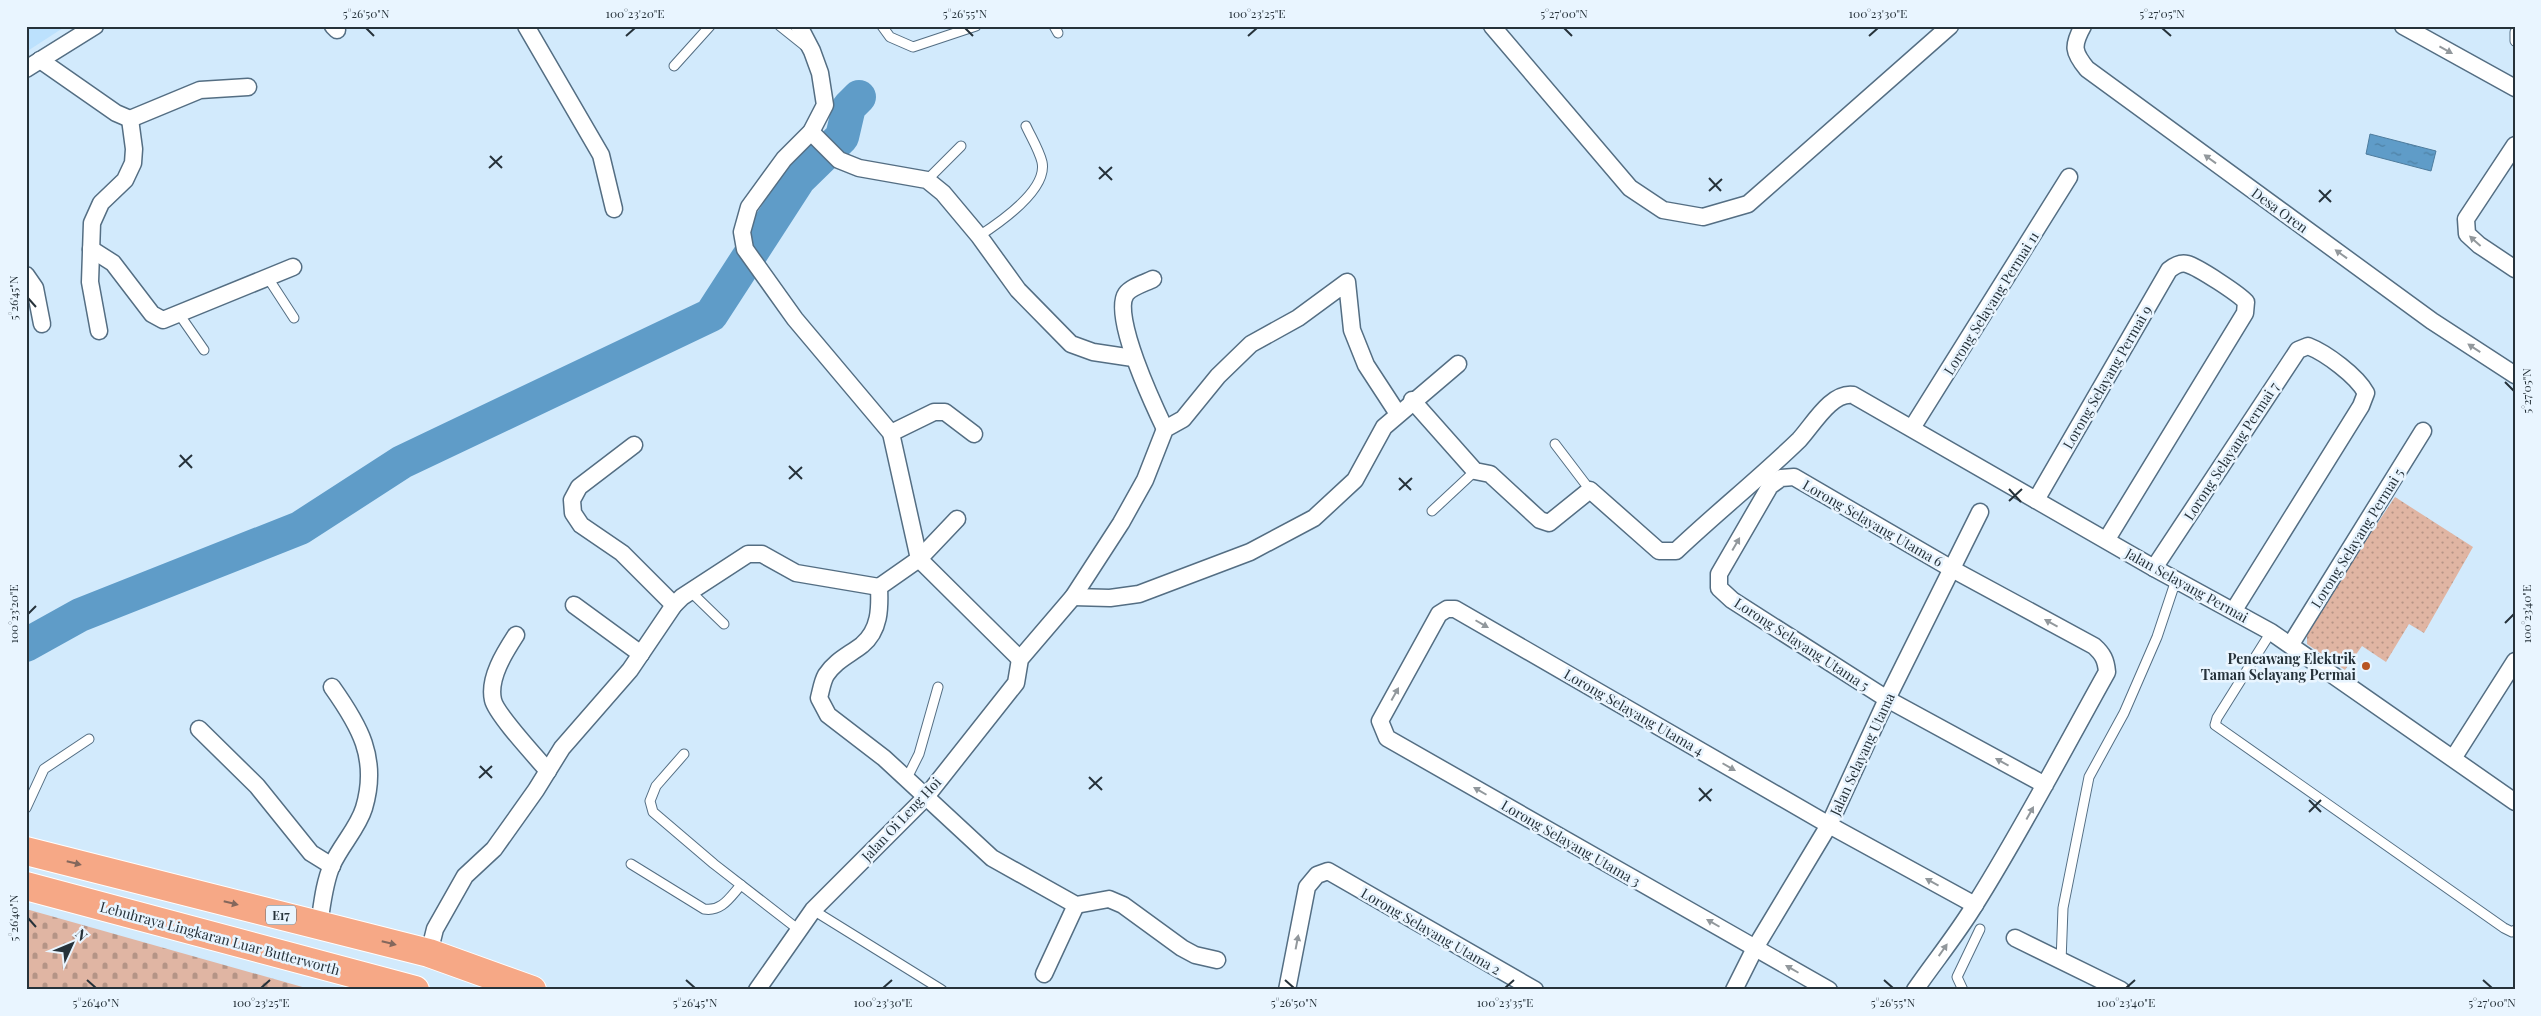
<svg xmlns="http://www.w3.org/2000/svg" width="2541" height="1016" viewBox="0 0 2541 1016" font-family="'Playfair Display',serif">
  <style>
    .built { fill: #bce1fd }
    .grass { fill: url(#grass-dots) }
    .cemetery { fill: url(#cemetery-stones) }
    .water { fill: url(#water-ripples); stroke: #4e7c9d }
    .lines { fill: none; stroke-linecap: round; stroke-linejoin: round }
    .river { stroke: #5f9cc8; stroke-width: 34 }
    .lane-casing { stroke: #546e83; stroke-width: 11 }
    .street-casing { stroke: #546e83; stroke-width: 19 }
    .highway-casing { stroke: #fff; stroke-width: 30 }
    .lane { stroke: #fff; stroke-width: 9 }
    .street { stroke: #fff; stroke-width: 16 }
    .highway { stroke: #f6a886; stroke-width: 28 }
    .oneway { fill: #92989c }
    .oneway2 { fill: #84675c }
    .ticks { fill: none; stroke: #26323a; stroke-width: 2 }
    .poi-dot { fill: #b85422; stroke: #e9f5ff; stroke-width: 2 }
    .labels { text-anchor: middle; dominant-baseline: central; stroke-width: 5; stroke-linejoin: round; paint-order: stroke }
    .shield { fill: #e9f5ff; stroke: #606c75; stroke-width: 1 }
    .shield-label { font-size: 12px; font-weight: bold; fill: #26323a }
    .street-label { font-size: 14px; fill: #26323a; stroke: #e9f5ff }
    .poi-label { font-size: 14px; font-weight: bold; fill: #26323a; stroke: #e9f5ff; text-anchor: end }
    .neatline { fill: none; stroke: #26323a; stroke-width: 2 }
    .ticks-label { font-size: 12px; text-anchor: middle; fill: #26323a }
  </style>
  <defs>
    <pattern id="grass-dots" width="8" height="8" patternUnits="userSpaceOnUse" patternTransform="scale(1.25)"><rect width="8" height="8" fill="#e0b5a3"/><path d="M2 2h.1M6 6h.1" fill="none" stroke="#b59486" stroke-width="1.8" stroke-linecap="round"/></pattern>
    <pattern id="cemetery-stones" width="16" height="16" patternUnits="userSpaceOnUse" patternTransform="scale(1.25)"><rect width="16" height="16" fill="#e0b5a3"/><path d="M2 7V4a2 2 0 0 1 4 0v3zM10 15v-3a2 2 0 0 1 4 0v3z" fill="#b59486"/></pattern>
    <pattern id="water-ripples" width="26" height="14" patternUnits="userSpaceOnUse" patternTransform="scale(1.25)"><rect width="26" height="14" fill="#5f9cc8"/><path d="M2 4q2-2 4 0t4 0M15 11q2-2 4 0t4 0" fill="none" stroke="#4e80a3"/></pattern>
  </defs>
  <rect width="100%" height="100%" fill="#d2eafc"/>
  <path class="built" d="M26 26H66L26 52Z"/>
  <path class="grass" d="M2395 497 2473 547 2424 633 2409 624 2386 662 2362 646 2345 670 2307 644V628Z"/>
  <path class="cemetery" d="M26 909 313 990H26Z"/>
  <path class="water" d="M2370 134 2436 151 2431 171 2366 154Z"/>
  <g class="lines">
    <path class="river" d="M26 645 80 615 300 528 402 462 711 315 799 179 842 137 849 107 859 97"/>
    <g class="lane-casing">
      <g id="lane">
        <path d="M780 26 805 46"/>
        <path d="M882 26 890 37 913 47 976 26"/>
        <path d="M1054 26 1058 33"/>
        <path d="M2515 32V41"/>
        <path d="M674 66 710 26"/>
        <path d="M927 180 961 146"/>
        <path d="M979 236C999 223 1048 190 1042 162 1039 150 1031 137 1026 126"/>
        <path d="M268 278 294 318"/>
        <path d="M179 314 204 350"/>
        <path d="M1555 444 1590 490"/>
        <path d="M1432 511 1475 471"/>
        <path d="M691 592 724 624"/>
        <path d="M2271 632 2217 718 2215 725 2504 928 2512 932 2515 930"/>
        <path d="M684 754 656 786 650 801 653 812 714 864 799 930"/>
        <path d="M906 780 919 754 938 687"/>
        <path d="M26 808 44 769 89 739"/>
        <path d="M631 864 704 909C722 912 730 897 741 885"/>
        <path d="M813 910 942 990"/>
        <path d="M2061 962 2063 908 2089 777 2124 713 2157 637 2176 580"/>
        <path d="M1963 990 1957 977 1980 929"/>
      </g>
    </g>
    <g class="street-casing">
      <g id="street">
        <path d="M333 26 337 30"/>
        <path d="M526 26 601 155 614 209"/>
        <path d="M799 26 812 51 820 73 825 105 811 132 784 159 749 207 742 232 745 249 795 319 891 433 919 559 1020 659"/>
        <path d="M1492 26 1630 188 1663 210 1703 217 1748 204 1950 26"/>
        <path d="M2083 26C2072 46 2073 52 2087 69L2432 321 2515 375"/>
        <path d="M2403 26 2515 88"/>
        <path d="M40 60 116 113 130 119 200 90 248 87"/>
        <path d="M26 69 95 26"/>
        <path d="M811 132 839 160 859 168 927 180 943 193 979 236 1018 290 1071 344 1093 352 1133 358"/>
        <path d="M2515 145 2466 219 2467 234 2479 245 2515 269"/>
        <path d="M91 249 113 263 152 314 163 320 293 267"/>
        <path d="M26 275 35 288 42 324"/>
        <path d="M1153 279C1145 283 1131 287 1126 294 1111 315 1154 406 1165 429"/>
        <path d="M99 331 90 282 92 223 101 203 125 180 133 163 134 149 130 119"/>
        <path d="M1412 400 1475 471 1490 474 1540 520 1549 523 1590 490 1659 551H1676C1716 513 1760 478 1799 440 1813 425 1831 392 1853 395L2154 568 2271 632 2515 802"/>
        <path d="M1912 428 2069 177"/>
        <path d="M891 433 934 412H945L974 434"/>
        <path d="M634 445 579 487 572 500 573 513 581 525 622 553 674 605"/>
        <path d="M2036 500 2169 270C2174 266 2180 262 2187 264 2198 267 2239 294 2246 302L2245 313 2107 539"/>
        <path d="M957 519 919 559 879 587C880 608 880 630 862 645 849 655 835 661 826 675 822 682 821 691 819 698L828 715 884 758 992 858 1076 905 1109 899 1123 905 1182 948 1195 955 1217 960"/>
        <path d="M2154 568 2298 350 2308 346C2326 353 2357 376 2366 393L2361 406 2234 610"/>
        <path d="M1073 597 1110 598 1139 594 1250 552 1314 518 1355 480 1384 427 1458 364"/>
        <path d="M574 605 641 654"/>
        <path d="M516 635C505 652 488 678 493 700 496 714 536 757 548 771"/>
        <path d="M2291 644 2423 431"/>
        <path d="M199 729 257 786 311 853 332 866"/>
        <path d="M2454 757 2515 661"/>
        <path d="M319 925C322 906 324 883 332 865 341 845 358 828 364 808 379 758 359 725 332 687"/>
        <path d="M2015 938 2121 990"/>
        <path d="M429 953 435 929 465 876 494 849 536 790 562 748 630 670 674 605 682 597 748 554H762L796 573 879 587"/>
        <path d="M1044 974 1076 905"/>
        <path d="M757 990 813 910 925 798 1016 683 1020 659 1073 597 1121 523 1145 480 1165 429 1183 419 1218 376 1251 344 1298 318 1347 282 1352 330 1366 365 1398 414"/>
        <path d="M1287 990 1307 887 1317 875 1328 871 1535 990"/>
        <path d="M1734 990 1755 948 1829 825 1887 699 1980 512"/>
        <path d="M1829 990 1387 738 1380 721 1439 614 1447 609H1455L1829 825 1975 905"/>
        <path d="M1915 990C1935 961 1958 933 1976 903 2023 828 2064 749 2107 672 2106 660 2103 654 2094 646L1952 569 1794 477 1781 478 1770 486 1719 574V588L1732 600 1887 699 2045 785"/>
      </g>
    </g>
    <g class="highway-casing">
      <g id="highway">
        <path d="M26 851 429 953 532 990"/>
        <path d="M26 886 415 990"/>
      </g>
    </g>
    <use href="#lane" class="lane"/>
    <use href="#street" class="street"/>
    <use href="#highway" class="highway"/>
  </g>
  <defs><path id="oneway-solid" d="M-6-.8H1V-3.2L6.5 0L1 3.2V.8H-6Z" transform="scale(1.25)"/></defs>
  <g class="oneway">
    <use href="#oneway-solid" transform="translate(2446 50) rotate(29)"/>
    <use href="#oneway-solid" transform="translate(2210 159) rotate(-144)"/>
    <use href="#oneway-solid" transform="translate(2475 241) rotate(-138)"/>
    <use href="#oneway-solid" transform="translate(2341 254) rotate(-144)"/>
    <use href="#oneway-solid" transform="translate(2474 348) rotate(-147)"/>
    <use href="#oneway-solid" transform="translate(1736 544) rotate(-60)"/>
    <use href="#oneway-solid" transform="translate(2051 623) rotate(-151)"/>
    <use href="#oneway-solid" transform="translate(1482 624) rotate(30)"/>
    <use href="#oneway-solid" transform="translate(1395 694) rotate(-61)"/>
    <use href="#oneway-solid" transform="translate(2002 762) rotate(-151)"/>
    <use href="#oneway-solid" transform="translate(1729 767) rotate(30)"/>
    <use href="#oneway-solid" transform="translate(1480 791) rotate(-150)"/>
    <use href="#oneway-solid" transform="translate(2030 813) rotate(-61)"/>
    <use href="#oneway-solid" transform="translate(1932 882) rotate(-151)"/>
    <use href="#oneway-solid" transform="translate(1713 923) rotate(-150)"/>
    <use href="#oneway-solid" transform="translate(1297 942) rotate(-79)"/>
    <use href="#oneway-solid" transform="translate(1943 950) rotate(-55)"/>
    <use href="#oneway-solid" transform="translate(1792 969) rotate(-150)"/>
  </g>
  <g class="oneway2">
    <use href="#oneway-solid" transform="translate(74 863) rotate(14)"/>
    <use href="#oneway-solid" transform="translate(231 903) rotate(14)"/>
    <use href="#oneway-solid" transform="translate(389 943) rotate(14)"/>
  </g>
  <path class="ticks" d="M366 28 374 36M965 28 973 36M1564 28 1572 36M2162 28 2171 36M626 36 635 28M1248 36 1257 28M1869 36 1878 28M490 156 502 168M1099 167 1112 180M489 168 502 156M1709 178 1721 191M1099 179 1112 167M2319 190 2331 202M1709 191 1722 179M2319 202 2331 190M28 298 36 307M2505 382 2514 391M180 455 192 468M789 466 802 479M179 467 192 455M1399 478 1411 490M789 479 802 467M2009 489 2021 502M1399 490 1412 478M2009 501 2022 489M28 614 36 606M2505 623 2514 614M480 766 492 778M1089 777 1102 790M479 778 492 766M1699 788 1711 801M1089 789 1102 777M2309 800 2321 812M1699 801 1712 789M2309 812 2321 800M28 918 36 927M87 980 96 988M686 980 695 988M1285 980 1294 988M1884 980 1893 988M2483 980 2492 988M261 988 270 980M883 988 892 980M1505 988 1514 980M2126 988 2135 980"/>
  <circle class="poi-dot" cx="2366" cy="666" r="5"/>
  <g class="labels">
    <rect class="shield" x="266" y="905.5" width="30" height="19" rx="4"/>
    <g class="shield-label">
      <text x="281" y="915">E17</text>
    </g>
    <g class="street-label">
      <text transform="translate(2280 210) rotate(36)">Desa Oren</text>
      <text transform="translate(1991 303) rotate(-58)">Lorong Selayang Permai 11</text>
      <text transform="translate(2107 377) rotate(-60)">Lorong Selayang Permai 9</text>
      <text transform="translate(2231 451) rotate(-57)">Lorong Selayang Permai 7</text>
      <text transform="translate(1873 523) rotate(30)">Lorong Selayang Utama 6</text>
      <text transform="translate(2357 538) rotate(-58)">Lorong Selayang Permai 5</text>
      <text transform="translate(2187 585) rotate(29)">Jalan Selayang Permai</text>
      <text transform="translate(1802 644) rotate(33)">Lorong Selayang Utama 5</text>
      <text transform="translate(1634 712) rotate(30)">Lorong Selayang Utama 4</text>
      <text transform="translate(1862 754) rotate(-65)">Jalan Selayang Utama</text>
      <text transform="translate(901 819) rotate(-47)">Jalan Oi Leng Hoi</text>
      <text transform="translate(1571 843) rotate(30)">Lorong Selayang Utama 3</text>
      <text transform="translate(1431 931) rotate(30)">Lorong Selayang Utama 2</text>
      <text transform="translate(220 938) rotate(15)">Lebuhraya Lingkaran Luar Butterworth</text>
    </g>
    <g class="poi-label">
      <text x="2356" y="658">Pencawang Elektrik<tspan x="2356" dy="16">Taman Selayang Permai</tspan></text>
    </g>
  </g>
  <rect width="2541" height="1016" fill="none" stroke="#e9f5ff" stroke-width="55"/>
  <g transform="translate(72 944) rotate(46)" stroke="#e9f5ff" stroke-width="4" paint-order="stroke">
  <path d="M0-4L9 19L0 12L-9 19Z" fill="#26323a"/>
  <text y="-8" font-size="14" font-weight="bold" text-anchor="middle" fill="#26323a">N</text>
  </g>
  <rect x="28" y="28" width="2486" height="960" class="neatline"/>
  <g class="ticks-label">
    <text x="366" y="18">5°26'50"N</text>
    <text x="635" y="18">100°23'20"E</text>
    <text x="965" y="18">5°26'55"N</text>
    <text x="1257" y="18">100°23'25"E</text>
    <text x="1564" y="18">5°27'00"N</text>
    <text x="1878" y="18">100°23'30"E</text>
    <text x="2162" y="18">5°27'05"N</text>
    <text transform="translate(14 298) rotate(-90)" y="4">5°26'45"N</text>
    <text transform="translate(2527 391) rotate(-90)" y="4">5°27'05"N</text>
    <text transform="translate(14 614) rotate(-90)" y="4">100°23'20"E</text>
    <text transform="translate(2527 614) rotate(-90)" y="4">100°23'40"E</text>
    <text transform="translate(14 918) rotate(-90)" y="4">5°26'40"N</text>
    <text x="96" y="1007">5°26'40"N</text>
    <text x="261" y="1007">100°23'25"E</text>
    <text x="695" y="1007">5°26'45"N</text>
    <text x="883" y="1007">100°23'30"E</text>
    <text x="1294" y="1007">5°26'50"N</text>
    <text x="1505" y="1007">100°23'35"E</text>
    <text x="1893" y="1007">5°26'55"N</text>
    <text x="2126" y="1007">100°23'40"E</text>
    <text x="2492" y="1007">5°27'00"N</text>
  </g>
</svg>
